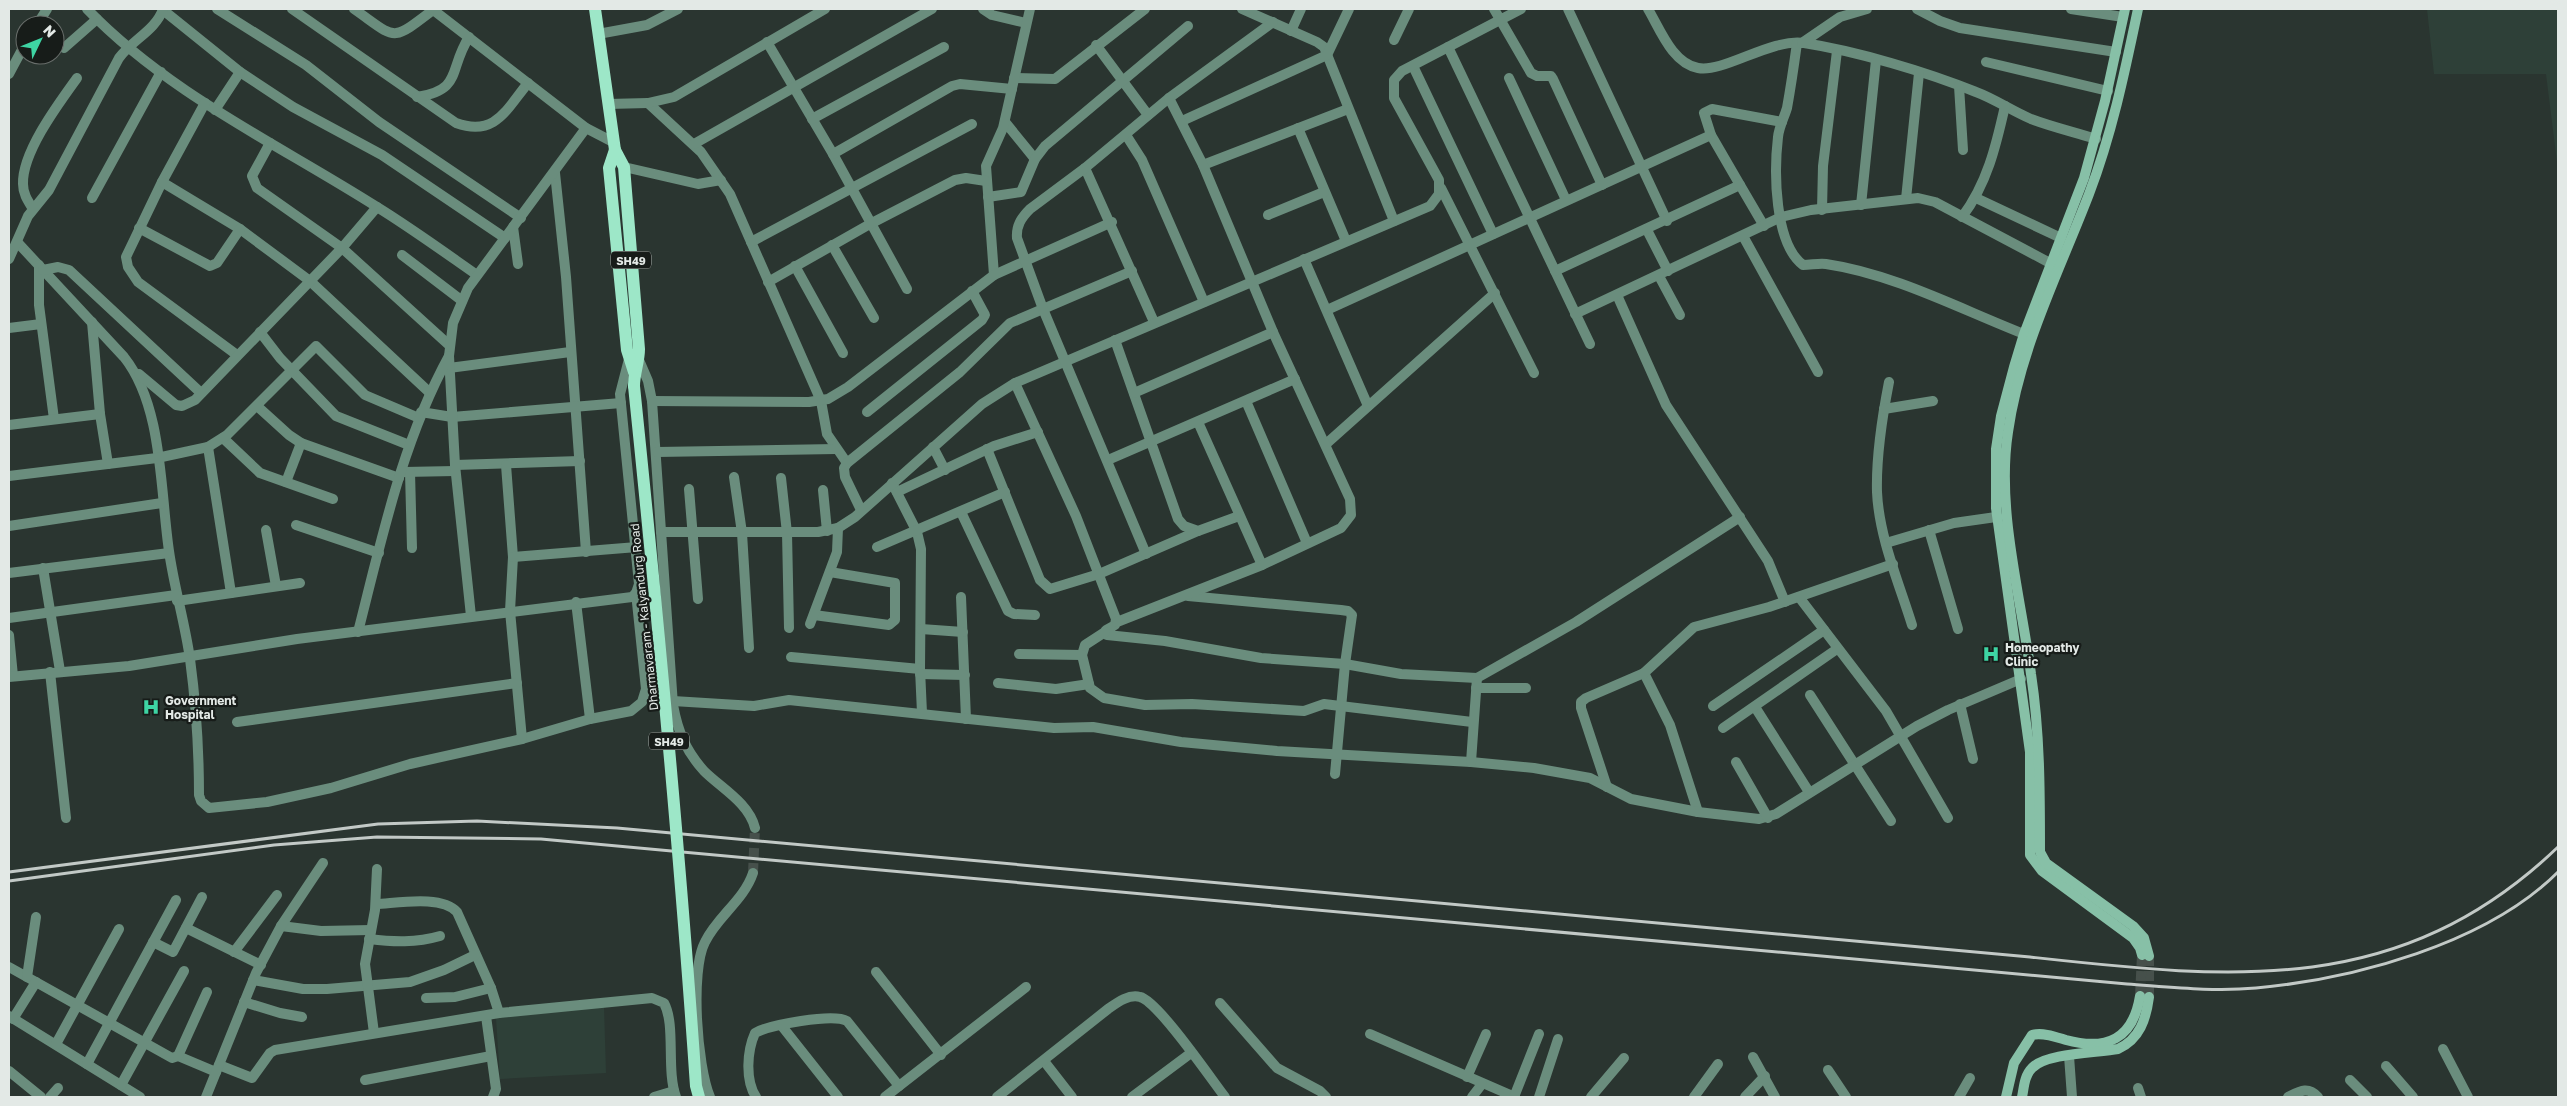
<svg xmlns="http://www.w3.org/2000/svg" width="2567" height="1106" viewBox="0 0 2567 1106" font-family="'Golos Text',sans-serif">
  <style>
    .built { fill: #2e4038 }
    .lines { fill: none; stroke-linecap: round; stroke-linejoin: round }
    .minor-tunnel { stroke: #46504b; stroke-width: 10; stroke-dasharray: 10 5; stroke-linecap: butt }
    .secondary-tunnel { stroke: #46504b; stroke-width: 10; stroke-dasharray: 10 5; stroke-linecap: butt }
    .minor { stroke: #6a8d7d; stroke-width: 10 }
    .secondary { stroke: #87c0a7; stroke-width: 10 }
    .primary { stroke: #9de7c8; stroke-width: 12 }
    .rail { stroke: #c2c9c6; stroke-width: 3 }
    .primary-bridge { stroke: #9de7c8; stroke-width: 12 }
    .labels { text-anchor: middle; dominant-baseline: central; stroke-width: 4.5; stroke-linejoin: round; paint-order: stroke }
    .shield { fill: #171c19; stroke: #a6aca8; stroke-width: 1 }
    .shield-label { font-size: 11px; font-weight: bold; fill: #e3e9e6 }
    .street-label { font-size: 12px; fill: #e3e9e6; stroke: #171c19 }
    .poi-label { font-size: 12px; font-weight: bold; fill: #e3e9e6; stroke: #171c19; text-anchor: start }
  </style>
  <rect width="100%" height="100%" fill="#2a3530"/>
  <g class="built">
    <path d="M2427 9H2558V170L2546 74H2434Z"/>
    <path d="M604 1007 606 1073 500 1079 496 1018Z"/>
  </g>
  <g class="lines">
    <path class="minor-tunnel" d="M753 873 755 828"/>
    <g class="secondary-tunnel">
      <path d="M2149 956V997"/>
      <path d="M2140 996 2142 955"/>
    </g>
    <g class="minor">
      <path d="M87 9C169 94 278 144 377 207 411 228 444 252 477 275"/>
      <path d="M217 9 306 65 379 122 521 218"/>
      <path d="M292 9 456 123C495 137 506 110 528 83"/>
      <path d="M354 9C397 39 390 43 433 10"/>
      <path d="M432 9 586 128 613 142"/>
      <path d="M983 9 992 15 1026 23"/>
      <path d="M1242 9 1317 42 1324 47 1394 221"/>
      <path d="M1494 9 1531 73 1537 76H1551L1553 79 1602 185"/>
      <path d="M1568 9 1667 221"/>
      <path d="M1648 9C1660 29 1672 63 1698 68 1724 73 1771 38 1804 43 1856 51 1927 72 1976 92 1995 99 2012 111 2031 119 2052 127 2074 132 2096 139"/>
      <path d="M1917 9 1940 21 1960 28 2116 52"/>
      <path d="M2071 9 2123 17"/>
      <path d="M163 10 240 72 293 107 382 155 505 238"/>
      <path d="M37 25 47 9"/>
      <path d="M1291 31 1301 9"/>
      <path d="M598 34 647 25 678 9"/>
      <path d="M1394 40 1409 9"/>
      <path d="M767 42 833 154 907 289"/>
      <path d="M1797 43C1794 65 1791 86 1787 108 1784 118 1779 127 1778 137 1774 171 1774 243 1803 265 1811 265 1819 263 1826 264 1894 274 1960 309 2024 334"/>
      <path d="M1802 43 1840 17 1867 9"/>
      <path d="M1096 45 1148 115"/>
      <path d="M1448 47 1590 344"/>
      <path d="M64 48 97 19"/>
      <path d="M1986 62 2108 91"/>
      <path d="M1413 66 1493 234"/>
      <path d="M9 74 25 44"/>
      <path d="M1014 78 1055 79 1145 9"/>
      <path d="M1509 78 1566 200"/>
      <path d="M1959 86 1963 150"/>
      <path d="M417 97C463 90 448 70 469 37"/>
      <path d="M205 103 162 182 126 257 128 267 138 282 237 355"/>
      <path d="M648 103 701 152 730 194 821 401 827 434 847 463"/>
      <path d="M608 104 648 103 674 97 825 9"/>
      <path d="M215 110 240 72"/>
      <path d="M812 119 944 47"/>
      <path d="M1182 121 1327 55 1349 9"/>
      <path d="M1005 122 1035 159"/>
      <path d="M1298 128 1346 241"/>
      <path d="M1126 135 1142 160 1204 302"/>
      <path d="M270 143 252 176 257 188 342 248 449 345"/>
      <path d="M694 144 932 9"/>
      <path d="M833 154 952 86 960 84 1012 89"/>
      <path d="M1203 165 1348 109"/>
      <path d="M624 167 698 184 721 180"/>
      <path d="M1085 168 1154 322"/>
      <path d="M555 173 566 277 586 552"/>
      <path d="M162 182 240 229 310 281 429 392"/>
      <path d="M1740 185 1711 135 1704 113 1712 109 1782 122"/>
      <path d="M1441 188 1534 373"/>
      <path d="M988 197 1021 192 1035 159 1045 146 1188 26"/>
      <path d="M92 198 161 72"/>
      <path d="M1976 198 2061 238"/>
      <path d="M1906 199 1919 73"/>
      <path d="M1861 205 1876 60"/>
      <path d="M33 209C28 201 23 194 23 184 22 152 59 103 77 78"/>
      <path d="M1822 210 1823 166 1837 51"/>
      <path d="M1268 215 1324 192"/>
      <path d="M1962 217C1987 184 1996 146 2005 106"/>
      <path d="M513 227 518 264"/>
      <path d="M139 228 210 266 217 263 240 229"/>
      <path d="M1647 230 1668 271"/>
      <path d="M1743 236 1818 372"/>
      <path d="M751 242 972 124"/>
      <path d="M18 243 124 357C163 406 160 490 169 551 174 587 185 623 190 659 196 704 199 749 199 795L201 801 209 808 267 802 331 788 410 764 522 739 590 719 631 711 642 702 646 689 636 593"/>
      <path d="M832 245 874 318"/>
      <path d="M402 255 461 300"/>
      <path d="M9 259 28 216 49 190 119 58C132 40 156 30 163 9"/>
      <path d="M1304 259 1368 406"/>
      <path d="M39 265V305L54 419"/>
      <path d="M795 266 843 353"/>
      <path d="M43 270 58 267 69 270 201 393"/>
      <path d="M1555 271 1740 185 1764 226"/>
      <path d="M994 275 986 166 1003 128 1030 9"/>
      <path d="M1659 276 1680 315"/>
      <path d="M768 282 870 224 955 180 966 178 986 181"/>
      <path d="M1617 295 1666 405 1768 561 1785 602"/>
      <path d="M1327 310 1711 135"/>
      <path d="M1575 314 1781 217 1811 210 1918 198 1935 202 2050 263"/>
      <path d="M92 322 100 414 108 464"/>
      <path d="M9 328 41 324"/>
      <path d="M260 332 280 358 336 416 409 445"/>
      <path d="M1115 340 1178 519 1184 526 1198 531 1239 516"/>
      <path d="M639 360 648 381 652 401 673 705C678 732 686 751 704 771 721 788 749 803 755 828"/>
      <path d="M449 368 570 352"/>
      <path d="M139 374 176 405 182 406 195 400 342 248 377 207"/>
      <path d="M1889 382C1882 418 1876 456 1877 492 1879 537 1899 583 1912 625"/>
      <path d="M1015 383 1076 516 1116 619 1115 625 1106 630 1107 635 1165 641 1261 658 1345 664 1401 674 1477 678 1576 622 1740 517"/>
      <path d="M1134 393 1273 332"/>
      <path d="M652 401 809 402 828 399 848 387 994 275 1112 222"/>
      <path d="M1246 401 1307 543"/>
      <path d="M257 406 289 435 301 443 399 478"/>
      <path d="M1884 409 1933 401"/>
      <path d="M421 412 452 417 621 403"/>
      <path d="M867 412 982 320 985 315 972 291"/>
      <path d="M1198 422 1262 565"/>
      <path d="M9 425 100 414"/>
      <path d="M223 438 260 473 333 499"/>
      <path d="M1326 444 1495 293"/>
      <path d="M208 447 231 593"/>
      <path d="M933 447 945 470"/>
      <path d="M987 449 1040 580 1050 589 1099 574 1198 531"/>
      <path d="M657 452 836 449"/>
      <path d="M1108 460 1295 379"/>
      <path d="M455 465 580 461"/>
      <path d="M506 465 513 557 510 611 522 739"/>
      <path d="M404 472 455 471"/>
      <path d="M410 472 412 548"/>
      <path d="M9 476 157 458 208 447 227 435 316 346 365 395 419 418"/>
      <path d="M734 477 742 533 749 648"/>
      <path d="M781 478 787 533 789 628"/>
      <path d="M286 482 301 443"/>
      <path d="M892 483 917 532 921 549 920 669 922 713"/>
      <path d="M689 489 698 599"/>
      <path d="M823 490 827 531"/>
      <path d="M897 492 994 446 1038 432"/>
      <path d="M861 510 845 477 844 468 847 463 960 372 1010 323 1132 271"/>
      <path d="M961 512 1008 611 1014 614 1035 615"/>
      <path d="M296 525 379 553"/>
      <path d="M9 526 162 503"/>
      <path d="M266 530 276 586"/>
      <path d="M1929 530 1958 629"/>
      <path d="M661 532H818L838 528 855 517 982 404 1015 383 1430 206 1439 194V180L1394 98V80L1402 71 1521 9"/>
      <path d="M1886 543 1954 523 1996 517"/>
      <path d="M877 547 1005 492"/>
      <path d="M1146 554 1043 309 1017 238C1016 226 1021 218 1030 209L1085 168 1169 98 1273 22"/>
      <path d="M513 557 637 547"/>
      <path d="M43 568 60 671"/>
      <path d="M9 573 169 553"/>
      <path d="M1188 596 1341 610 1348 611 1352 615 1345 664 1335 774"/>
      <path d="M961 597 966 719"/>
      <path d="M1799 597 1886 711 1948 818"/>
      <path d="M177 601 300 583"/>
      <path d="M576 602 590 719"/>
      <path d="M814 615 889 625 895 620V583L830 572"/>
      <path d="M471 616 455 465 449 356 453 323 468 288 586 128"/>
      <path d="M9 618 176 595"/>
      <path d="M1117 622 1262 565 1341 528 1351 515 1350 499 1273 332 1203 165 1169 98"/>
      <path d="M810 624 837 552 838 528"/>
      <path d="M921 629 963 632"/>
      <path d="M358 632C382 538 402 442 449 356"/>
      <path d="M1105 632 1085 645 1082 655 1090 688 1104 698 1145 705 1192 704 1304 711 1324 704 1472 722"/>
      <path d="M9 635 13 676"/>
      <path d="M1019 654 1082 655"/>
      <path d="M791 657 920 669"/>
      <path d="M50 672 66 818"/>
      <path d="M1644 673 1670 725 1698 812"/>
      <path d="M920 674 965 675"/>
      <path d="M9 677 129 666 297 639 632 597 636 593 639 584 620 394 629 359"/>
      <path d="M998 683 1056 689 1089 684"/>
      <path d="M1476 688H1526"/>
      <path d="M1810 695 1891 821"/>
      <path d="M673 701 754 706 789 700 1054 728 1093 727 1181 742 1277 751 1471 762 1534 768 1590 778 1631 799 1698 812 1759 819 1776 814 1917 726 1948 710 2021 679"/>
      <path d="M1960 704 1973 759"/>
      <path d="M1713 706 1824 630"/>
      <path d="M1755 707 1809 792"/>
      <path d="M237 722 517 683"/>
      <path d="M1723 728 1837 649"/>
      <path d="M1471 762 1477 678"/>
      <path d="M1736 762 1768 818"/>
      <path d="M1607 787 1581 708V702L1586 698 1644 673 1694 627 1769 607 1893 564"/>
      <path d="M376 904C398 903 442 895 457 912L491 988 499 1013"/>
      <path d="M281 926 321 931 371 930"/>
      <path d="M186 928 261 965"/>
      <path d="M369 939C393 942 416 943 440 936"/>
      <path d="M153 942 173 952 202 897"/>
      <path d="M234 952 277 895"/>
      <path d="M9 967 172 1058 178 1056 216 1072"/>
      <path d="M876 972 941 1055"/>
      <path d="M27 977 36 917"/>
      <path d="M253 980 303 989H327L410 982 444 970 475 955"/>
      <path d="M426 998 455 997 491 988"/>
      <path d="M244 1002 280 1013 302 1017"/>
      <path d="M1220 1003 1277 1068 1320 1091 1326 1097"/>
      <path d="M9 1016 140 1097"/>
      <path d="M486 1016 496 1089 493 1097"/>
      <path d="M13 1019 36 982"/>
      <path d="M781 1025 838 1097"/>
      <path d="M374 1033 365 964 375 910 377 869"/>
      <path d="M1370 1034 1515 1097"/>
      <path d="M56 1044 119 929"/>
      <path d="M2443 1049 2468 1097"/>
      <path d="M178 1056 207 992"/>
      <path d="M2069 1056 2072 1097"/>
      <path d="M1753 1057 1775 1097"/>
      <path d="M1044 1061 1072 1097"/>
      <path d="M87 1064 176 900"/>
      <path d="M219 1065 252 1078 270 1053 275 1050 499 1013 652 998 664 1003C676 1025 666 1070 676 1097"/>
      <path d="M2386 1066 2413 1097"/>
      <path d="M1828 1070 1846 1097"/>
      <path d="M9 1071 41 1097"/>
      <path d="M1467 1077 1486 1034"/>
      <path d="M365 1080 491 1056"/>
      <path d="M2350 1080 2367 1097"/>
      <path d="M121 1085 184 971"/>
      <path d="M2138 1088 2141 1097"/>
      <path d="M50 1097 58 1088"/>
      <path d="M206 1097 256 973 281 926 323 863"/>
      <path d="M654 1097 674 1091"/>
      <path d="M710 1097C697 1066 690 971 705 942 717 917 744 900 753 873"/>
      <path d="M756 1097C745 1080 747 1051 755 1033 769 1025 833 1013 847 1021L899 1086"/>
      <path d="M885 1097 1026 987"/>
      <path d="M997 1097 1108 1009C1118 1002 1129 994 1140 997 1158 1001 1211 1079 1225 1097"/>
      <path d="M1132 1097 1191 1053"/>
      <path d="M1472 1097 1482 1084"/>
      <path d="M1514 1097 1539 1034"/>
      <path d="M1539 1097 1558 1039"/>
      <path d="M1591 1097 1624 1058"/>
      <path d="M1694 1097 1718 1064"/>
      <path d="M1745 1097 1765 1076"/>
      <path d="M1959 1097 1970 1078"/>
      <path d="M2288 1097C2300 1091 2308 1086 2318 1097"/>
    </g>
    <g class="secondary">
      <path d="M2125 9 2105 101 2084 178 2024 334 2014 367 2001 416 1996 449V508L2030 752V855L2042 871 2133 938 2140 948 2142 955"/>
      <path d="M2138 9C2125 71 2112 134 2089 194 2059 272 2020 348 2008 432 1996 509 2021 597 2031 674 2040 733 2040 792 2040 852L2046 863 2133 926 2144 938 2149 956"/>
      <path d="M2006 1097 2014 1063 2032 1035C2043 1032 2056 1037 2066 1040 2107 1051 2133 1039 2140 996"/>
      <path d="M2022 1097C2024 1088 2024 1076 2032 1068 2046 1053 2096 1053 2118 1049 2140 1039 2146 1019 2149 997"/>
    </g>
    <g class="primary">
      <path d="M595 9 615 150 624 167 639 349C639 362 634 373 634 386"/>
      <path d="M615 150 609 168 627 350 634 372"/>
    </g>
    <g class="rail">
      <path d="M9 872 378 824 477 821 617 828 2030 957C2231 979 2399 999 2558 847"/>
      <path d="M9 881 274 845 377 837 541 839 2127 984C2170 987 2213 992 2256 988 2354 979 2486 944 2558 872"/>
    </g>
    <path class="primary-bridge" d="M634 386C658 619 680 852 696 1086L699 1097"/>
  </g>
  <defs>
    <g id="hospital-bare" transform="scale(1.35)"><path d="M-5-5h3v3.5h4V-5h3V5h-3V1.5h-4V5h-3Z" fill="#3ed4a3" stroke="#171c19" stroke-width="2.5" paint-order="stroke"/></g>
  </defs>
  <g fill-rule="evenodd">
    <use href="#hospital-bare" x="1991" y="654"/>
    <use href="#hospital-bare" x="151" y="707"/>
  </g>
  <g class="labels">
    <g class="shield">
      <rect x="611" y="251.5" width="40" height="17" rx="4"/>
      <rect x="649" y="732.5" width="40" height="17" rx="4"/>
    </g>
    <g class="shield-label">
      <text x="631" y="260">SH49</text>
      <text x="669" y="741">SH49</text>
    </g>
    <g class="street-label">
      <text transform="translate(644 617) rotate(-96)">Dharmavaram - Kalyandurg Road</text>
    </g>
    <g class="poi-label">
      <text x="2005" y="647">Homeopathy<tspan x="2005" dy="14">Clinic</tspan></text>
      <text x="165" y="700">Government<tspan x="165" dy="14">Hospital</tspan></text>
    </g>
  </g>
  <rect width="2567" height="1106" fill="none" stroke="#e3e9e6" stroke-width="20"/>
  <g transform="translate(40 40) rotate(47)"><circle r="24" fill="#171c19" stroke="#696e6b"/>
  <path d="M0-4L9 19L0 12L-9 19Z" fill="#3ed4a3"/>
  <text y="-8" font-size="14" font-weight="bold" text-anchor="middle" fill="#e3e9e6">N</text>
  </g>
</svg>
